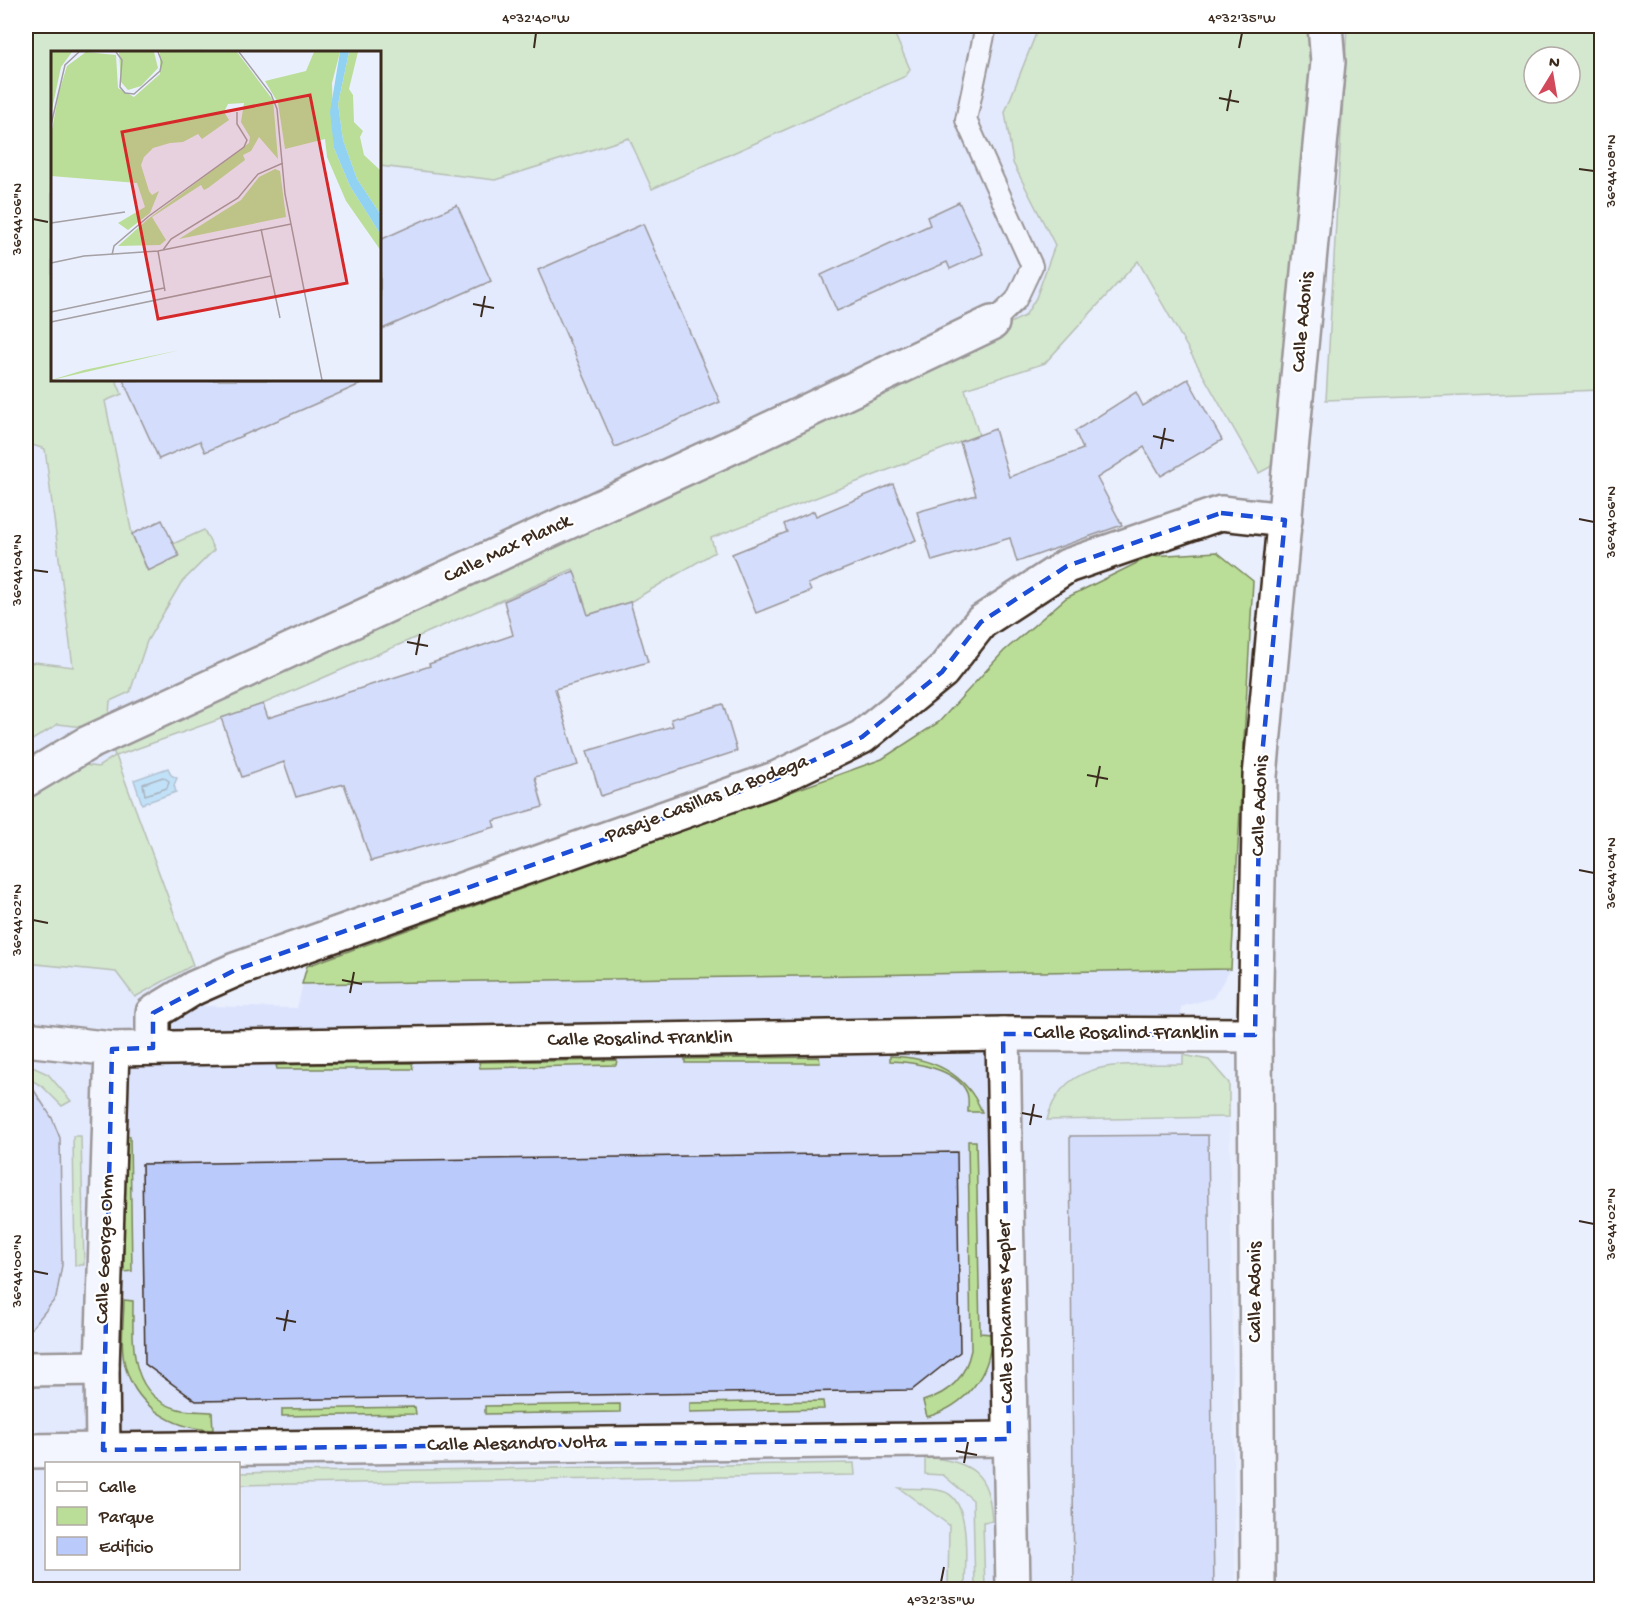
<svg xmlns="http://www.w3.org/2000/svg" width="1627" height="1615" viewBox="0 0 1627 1615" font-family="'Gochi Hand',sans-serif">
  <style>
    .built { fill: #dce4fd; fill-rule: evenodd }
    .green { fill: #bade98; stroke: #7a845b; stroke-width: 1.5; fill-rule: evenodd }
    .water { fill: #91d1f2; stroke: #6f8e9d; stroke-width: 1.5 }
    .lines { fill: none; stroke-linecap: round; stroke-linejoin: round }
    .shore { stroke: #5d6d73; stroke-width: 1.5 }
    .building { fill: #bacbfb; stroke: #3b2a1e; stroke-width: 1.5 }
    .service-casing { stroke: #3b2a1e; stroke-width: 24 }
    .minor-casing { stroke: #3b2a1e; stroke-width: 38 }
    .tertiary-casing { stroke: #3b2a1e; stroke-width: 38 }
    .secondary-casing { stroke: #3b2a1e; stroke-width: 38 }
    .service { stroke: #fff; stroke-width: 20 }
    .minor { stroke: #fff; stroke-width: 33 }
    .tertiary { stroke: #fff; stroke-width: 33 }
    .secondary { stroke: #fff; stroke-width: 33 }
    .marked { fill: none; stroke: #1d4ed8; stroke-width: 4.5; stroke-dasharray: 12 8; stroke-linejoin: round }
    .ticks { fill: none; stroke: #3b2a1e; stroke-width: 2 }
    .labels { text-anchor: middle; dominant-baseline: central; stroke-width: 4.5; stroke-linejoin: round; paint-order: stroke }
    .street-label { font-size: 20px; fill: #3b2a1e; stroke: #fff }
    .inset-road { fill: none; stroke: #a4a0a4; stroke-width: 1.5 }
    .view { fill: #d62828; fill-opacity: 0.15; stroke: #d62828; stroke-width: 3 }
    .inset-edge { fill: none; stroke: #3b2a1e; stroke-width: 3 }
    .neatline { fill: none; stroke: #3b2a1e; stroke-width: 2 }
    .ticks-label { font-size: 15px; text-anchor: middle; fill: #3b2a1e }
  </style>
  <rect width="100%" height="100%" fill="#eaeffe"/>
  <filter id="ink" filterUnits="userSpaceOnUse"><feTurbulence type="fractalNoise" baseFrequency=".0167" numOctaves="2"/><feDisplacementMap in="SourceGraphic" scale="12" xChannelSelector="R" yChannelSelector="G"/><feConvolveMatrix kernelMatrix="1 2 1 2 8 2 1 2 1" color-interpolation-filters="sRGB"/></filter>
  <g filter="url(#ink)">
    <path class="built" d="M26 26H1298L1138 261 1045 363 964 389 566 574 263 704 116 756 193 965 184 970 204 1006 297 1008 307 966 882 759 939 722 1004 651 1066 598 1151 556 1217 552 1253 581 1231 969 1213 998 1181 1007 1183 1055 1209 1060 1229 1083 1235 1589 26 1590ZM52 52H380V380H52ZM46 1464H238V1568H46Z"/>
    <g class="green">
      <path d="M26 26H891L910 69 906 76 652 189 629 138 495 180 380 166V52H52V380H116L122 394 105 401 132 534 147 570 178 557 173 544 204 530 214 550 181 583 147 641 130 692 110 701 109 715 83 727 58 724 26 744V665L35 662 73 667 45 449 26 443Z"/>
      <path d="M1039 26H1308L1310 71 1272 466 1259 473 1138 261 1045 363 965 389 979 435 711 538 715 552 630 602 587 615 573 569 263 704 116 756 193 965 135 997 116 972 26 963V796L78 764 98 767 115 756 112 746 1025 316 1036 298 1055 245 1013 163 1005 112Z"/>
      <path d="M1347 26H1601V390L1326 400ZM1534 57H1570V93H1534Z"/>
      <path d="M1217 552 1253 581 1231 969 302 984 307 966 882 759 939 722 1004 651 1066 598 1151 556Z"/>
      <path d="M1183 1055 1209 1060 1229 1083V1117L1047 1120C1063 1054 1129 1066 1183 1064Z"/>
      <path d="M890 1056C930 1057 966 1072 982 1112H968C968 1106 969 1098 967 1093 957 1068 912 1062 890 1061Z"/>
      <path d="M819 1057 820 1063H685V1059Z"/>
      <path d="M617 1060 616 1065 480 1068 479 1062Z"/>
      <path d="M412 1063 413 1069H277L276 1065Z"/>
      <path d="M26 1064 48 1074 71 1101 62 1106 42 1086 26 1077Z"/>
      <path d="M73 1136H81L84 1265H75Z"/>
      <path d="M124 1136H130L132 1271 124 1272Z"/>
      <path d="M968 1141H976L980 1333 991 1334C992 1375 965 1406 927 1417L923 1401C951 1392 965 1378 971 1350Z"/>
      <path d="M124 1300 133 1301C133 1343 128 1395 178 1409 189 1412 201 1411 212 1412L213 1430C172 1429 133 1405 124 1361 120 1343 124 1320 124 1300Z"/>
      <path d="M823 1401 824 1409 690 1412V1403Z"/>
      <path d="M620 1404V1412L485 1414V1406Z"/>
      <path d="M415 1407 416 1414 282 1416V1409Z"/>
      <path d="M925 1457C973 1462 989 1472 992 1521L983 1522 985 1589H975L973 1500 943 1475 925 1474Z"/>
      <path d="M854 1463 855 1475 238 1485 239 1473Z"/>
      <path d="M899 1488C913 1489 929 1488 942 1491 973 1498 965 1565 965 1589H948L949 1525Z"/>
    </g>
    <path class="water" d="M168 768 171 775 177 778 174 785 176 792 142 804 134 780Z"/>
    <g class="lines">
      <path class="shore" d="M163 777 169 781 167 788 145 795 143 784Z"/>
    </g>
    <g class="building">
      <path d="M959 202 983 254 950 269 947 262 837 311 821 275 930 225 927 217Z"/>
      <path d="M457 205 491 281 380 330V240Z"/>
      <path d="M643 224 720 402 615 447 538 270Z"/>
      <path d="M1188 379 1222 440 1161 476 1144 447 1097 478 1122 525 1017 562 1010 538 932 561 917 512 976 495 960 442 995 429 1009 477 1083 449 1075 431 1136 392 1143 406Z"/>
      <path d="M123 380H370L205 452 200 441 159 459Z"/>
      <path d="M893 484 916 540 808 584 811 591 756 613 732 554 787 532 784 524 814 511 816 516Z"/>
      <path d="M162 520 179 556 148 571 132 534Z"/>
      <path d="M574 571 588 615 630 602 648 662 555 689 578 765 535 777 543 807 493 821 495 827 371 861 344 784 296 797 284 762 242 777 221 718 263 704 268 718 430 666 429 664 513 635 504 601Z"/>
      <path d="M723 704 737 751 601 796 587 751 673 726 671 719Z"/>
      <path d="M26 1078 52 1118 60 1138 62 1265 56 1298 26 1335Z"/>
      <path d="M1208 1135 1214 1590H1074L1070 1136Z"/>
      <path d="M957 1152 960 1352 912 1390 196 1401 145 1364 142 1164Z"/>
    </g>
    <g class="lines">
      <g class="service-casing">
        <path id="service" d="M986 26 966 120 1032 266 1016 300 992 323"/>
      </g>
      <g class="minor-casing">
        <g id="minor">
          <path d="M26 780 86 744 757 435 992 323"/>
          <path d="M1003 1034 1013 1590"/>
          <path d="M153 1048V1013L194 988 235 970 775 779 862 737 942 672 981 622 1067 566 1221 513 1285 520"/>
          <path d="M26 1369 102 1368"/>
          <path d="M103 1450 102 1368 112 1049"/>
          <path d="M26 1451 1009 1439"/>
        </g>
      </g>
      <g class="tertiary-casing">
        <path id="tertiary" d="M26 1039 112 1049 1003 1034 1255 1035"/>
      </g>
      <g class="secondary-casing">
        <path id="secondary" d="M1258 1590 1255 1035 1260 776 1328 62 1325 26"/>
      </g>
      <use href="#service" class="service"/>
      <use href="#minor" class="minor"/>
      <use href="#tertiary" class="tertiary"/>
      <use href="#secondary" class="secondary"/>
    </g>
  </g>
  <path d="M0 0H1627V1615H0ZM1221 513 1285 520 1260 776 1255 1035 1003 1034 1009 1439 103 1450 112 1049 153 1048V1013L235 970 775 779 862 737 942 672 981 622 1067 566Z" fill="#eaeffe" fill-opacity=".55" fill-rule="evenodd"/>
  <path class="marked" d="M1221 513 1285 520 1260 776 1255 1035 1003 1034 1009 1439 103 1450 112 1049 153 1048V1013L235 970 775 779 862 737 942 672 981 622 1067 566Z"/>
  <path class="ticks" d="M534 48 536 33M1239 48 1242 33M1219 98 1239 102M1227 111 1231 90M1579 169 1594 171M33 219 48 222M473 304 494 308M481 317 485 296M1153 436 1174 441M1161 449 1165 428M1579 519 1594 522M33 570 48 572M407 642 428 646M416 655 420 634M1087 775 1108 779M1096 787 1100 766M1579 870 1594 873M33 920 48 923M342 980 362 984M350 993 354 972M1022 1113 1042 1117M1030 1125 1034 1104M1579 1221 1594 1224M33 1271 48 1274M276 1318 296 1322M284 1331 288 1310M956 1451 977 1455M964 1463 968 1442M941 1582 944 1567"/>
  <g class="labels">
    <g class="street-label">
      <text transform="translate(1304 322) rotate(-85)">Calle Adonis</text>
      <text transform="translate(508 550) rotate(-25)">Calle Max Planck</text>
      <text transform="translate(707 800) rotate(-21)">Pasaje Casillas La Bodega</text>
      <text transform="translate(1261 806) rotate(-88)">Calle Adonis</text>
      <text x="1126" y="1034">Calle Rosalind Franklin</text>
      <text transform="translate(640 1040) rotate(-1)">Calle Rosalind Franklin</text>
      <text transform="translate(106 1249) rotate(-88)">Calle George Ohm</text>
      <text transform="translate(1256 1292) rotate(-90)">Calle Adonis</text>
      <text transform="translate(1007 1312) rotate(-91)">Calle Johannes Kepler</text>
      <text transform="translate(517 1445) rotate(-1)">Calle Alesandro Volta</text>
    </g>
  </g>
  <g transform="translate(51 51)">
    <rect width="330" height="330" fill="#eaeffe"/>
    <path d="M0 1H21L10 16 0 63ZM35 1 65 4 67 37 83 46 109 23V1H186L222 49 227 108 208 86 200 100 192 104 194 109 157 137 153 139 150 134 101 166 115 189 109 194 67 195 97 168 198 92 199 86 190 71 193 52 177 53 173 61 178 69 151 88 147 83 132 91 119 92 102 97 93 106 90 114 98 140 101 144 108 140 99 162 77 179 67 172 94 156 86 132 0 125V84L8 41 16 15ZM68 1H103L107 17 90 35 77 39 70 31ZM263 1H289L281 32 283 97 299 135 330 184V200L295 150 276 106 274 88 234 98 227 52 214 30 255 20ZM298 1H307L298 38 302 44 303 71 312 80 309 86 313 104 330 120V164L306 128 292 89 287 53ZM224 118 229 120 235 166 128 188 190 149 208 126ZM129 299 1 329H0L33 319Z" fill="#bade98"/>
    <path d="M289 1H298L287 53 292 89 306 128 330 164V184L299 135 283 97 279 61Z" fill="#91d1f2"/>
    <path class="inset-road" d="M65 1 71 9 69 36 74 42 83 43 109 20 111 11 107 1M188 1 220 43 226 58 234 143 271 329M0 74 14 14 28 1M0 172 74 161M210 178 229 267M112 199 120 188 187 147 207 123 232 112M107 200 114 240M61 204 63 195 98 165 193 96 196 89 186 73V61M0 212 33 205 107 200 240 173M0 261 113 237M0 271 220 225"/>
    <path class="view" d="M259 44 296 232 107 268 71 81Z"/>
    <rect width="330" height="330" class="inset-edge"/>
  </g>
  <rect width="1627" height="1615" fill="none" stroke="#fff" stroke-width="66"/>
  <rect x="45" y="1462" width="195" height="108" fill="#ffffff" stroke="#b1aaa5" stroke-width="1.5"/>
  <rect x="57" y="1482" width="30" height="9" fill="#ffffff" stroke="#b1aaa5" stroke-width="1.5"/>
  <text x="99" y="1492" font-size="18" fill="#3b2a1e">Calle</text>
  <rect x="57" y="1507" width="30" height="18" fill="#bade98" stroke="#b1aaa5" stroke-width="1.5"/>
  <text x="99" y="1522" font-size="18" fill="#3b2a1e">Parque</text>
  <rect x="57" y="1537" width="30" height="18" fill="#bacbfb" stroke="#b1aaa5" stroke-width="1.5"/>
  <text x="99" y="1552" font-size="18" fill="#3b2a1e">Edificio</text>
  <g transform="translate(1552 75) rotate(11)"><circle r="28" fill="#ffffff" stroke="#b1aaa5" stroke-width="1.5"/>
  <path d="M0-4.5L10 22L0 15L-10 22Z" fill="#d1495b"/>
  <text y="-9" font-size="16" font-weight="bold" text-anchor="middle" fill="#3b2a1e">N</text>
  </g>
  <rect x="33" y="33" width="1561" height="1549" class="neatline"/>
  <g class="ticks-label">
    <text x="536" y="22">4°32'40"W</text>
    <text x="1242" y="22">4°32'35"W</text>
    <text transform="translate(1610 171) rotate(-90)" y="5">36°44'08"N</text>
    <text transform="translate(16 219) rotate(-90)" y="5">36°44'06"N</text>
    <text transform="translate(1610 522) rotate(-90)" y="5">36°44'06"N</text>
    <text transform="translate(16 570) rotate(-90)" y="5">36°44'04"N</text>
    <text transform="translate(1610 873) rotate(-90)" y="5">36°44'04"N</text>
    <text transform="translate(16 920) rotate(-90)" y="5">36°44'02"N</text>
    <text transform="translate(1610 1224) rotate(-90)" y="5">36°44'02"N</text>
    <text transform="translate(16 1271) rotate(-90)" y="5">36°44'00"N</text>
    <text x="941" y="1604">4°32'35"W</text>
  </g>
</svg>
